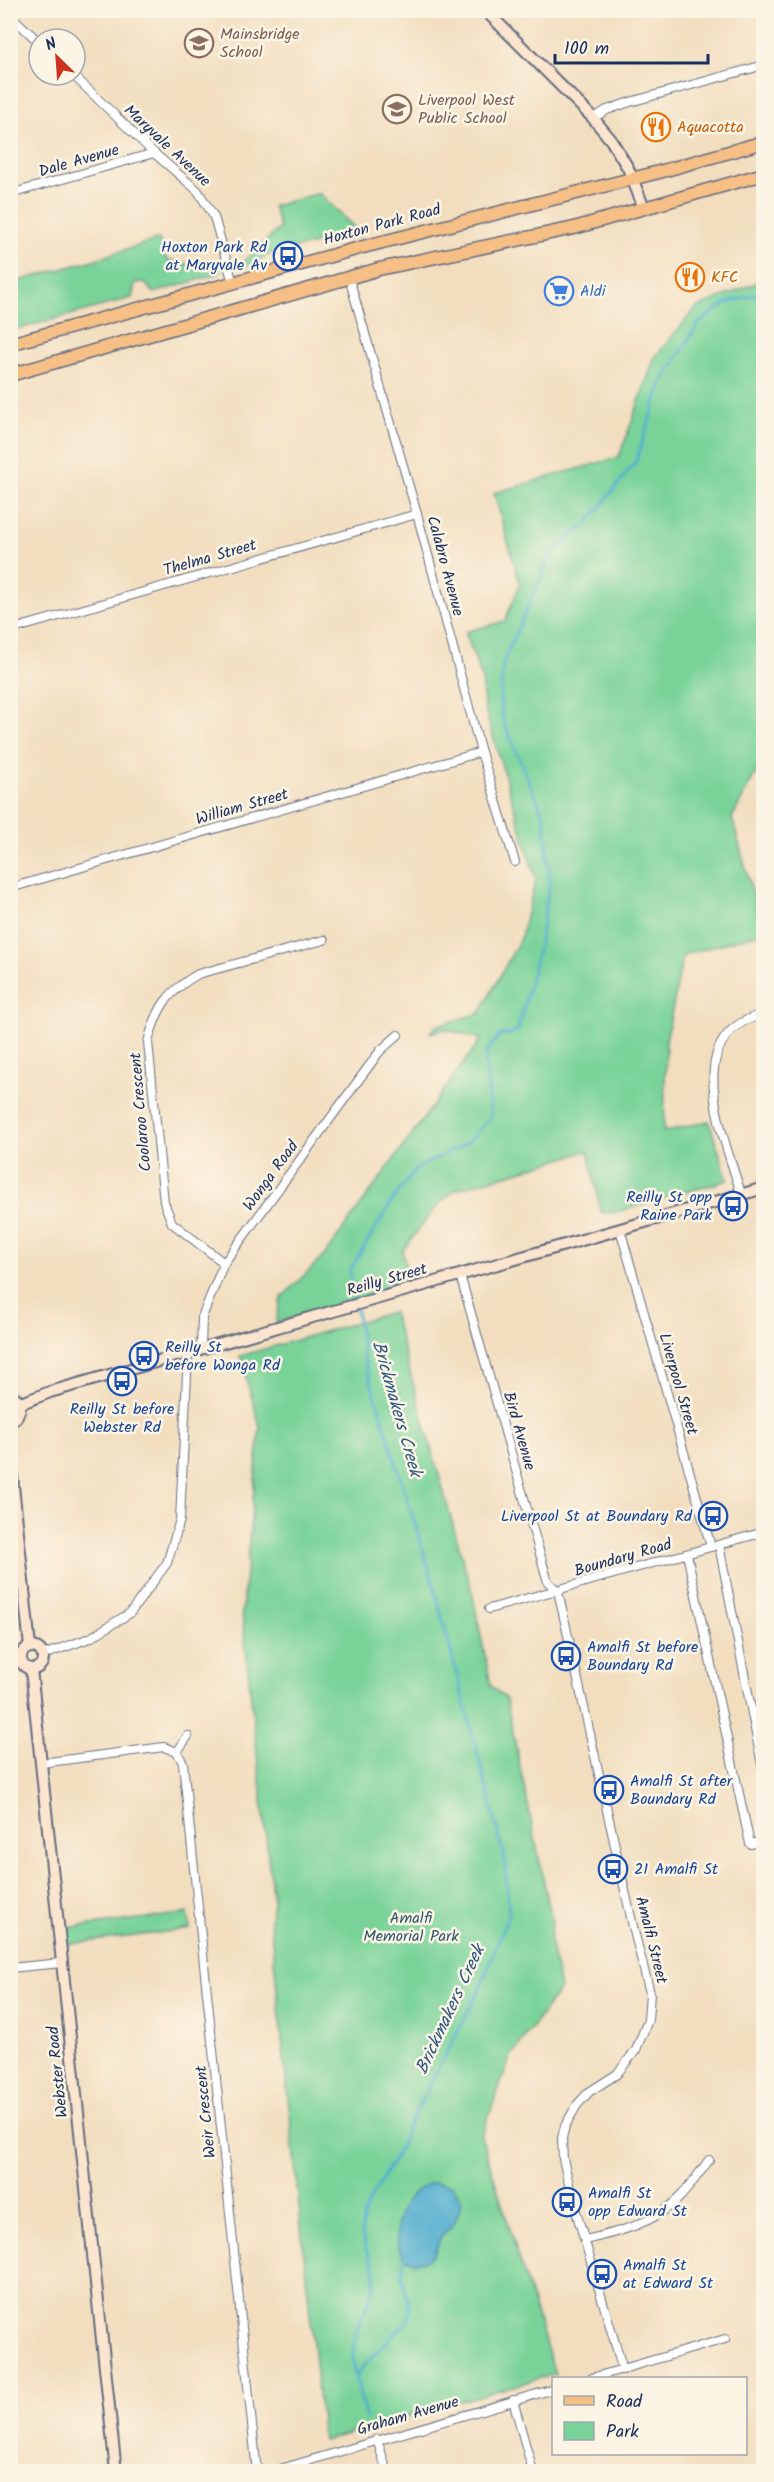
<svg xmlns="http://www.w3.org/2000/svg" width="774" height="2482" viewBox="0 0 774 2482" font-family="Kalam,sans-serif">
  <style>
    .green { fill: #79d399; stroke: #4a817c; stroke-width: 1.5 }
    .water { fill: #52afd0; stroke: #366f97; stroke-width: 1.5 }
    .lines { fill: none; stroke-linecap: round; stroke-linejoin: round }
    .stream { stroke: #52afd0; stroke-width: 3 }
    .street-casing { stroke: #666c80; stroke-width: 10 }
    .secondary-casing { stroke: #666c80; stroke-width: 14 }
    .primary-casing { stroke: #666c80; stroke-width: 15 }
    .street { stroke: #fff; stroke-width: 8 }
    .secondary { stroke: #fbe5cf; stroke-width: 10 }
    .primary { stroke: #f5bf86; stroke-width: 12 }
    .labels { text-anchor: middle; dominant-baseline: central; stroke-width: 5; stroke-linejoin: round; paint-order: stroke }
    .education-label { font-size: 16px; fill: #785e54; stroke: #fcf5e5; text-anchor: start }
    .food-label { font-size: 16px; fill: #c56008; stroke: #fcf5e5; text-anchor: start }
    .street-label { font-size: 16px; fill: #1b2f5e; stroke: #fcf5e5 }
    .transit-label { font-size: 16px; fill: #164399; stroke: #fcf5e5; text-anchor: start }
    .shop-label { font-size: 16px; fill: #366cbe; stroke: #fcf5e5; text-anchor: start }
    .park-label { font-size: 16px; fill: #32586d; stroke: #fcf5e5 }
    .water-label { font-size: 18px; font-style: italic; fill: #2c5580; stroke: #fcf5e5 }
  </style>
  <rect width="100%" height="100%" fill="#fcf5e5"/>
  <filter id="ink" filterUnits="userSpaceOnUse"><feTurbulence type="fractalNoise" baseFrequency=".0167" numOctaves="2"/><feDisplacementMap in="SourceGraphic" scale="12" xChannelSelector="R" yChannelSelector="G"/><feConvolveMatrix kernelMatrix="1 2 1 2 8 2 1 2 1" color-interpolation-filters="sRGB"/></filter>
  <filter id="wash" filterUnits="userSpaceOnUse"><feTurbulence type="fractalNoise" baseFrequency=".008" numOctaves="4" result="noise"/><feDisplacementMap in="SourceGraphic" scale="24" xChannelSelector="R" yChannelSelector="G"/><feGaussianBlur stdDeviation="1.35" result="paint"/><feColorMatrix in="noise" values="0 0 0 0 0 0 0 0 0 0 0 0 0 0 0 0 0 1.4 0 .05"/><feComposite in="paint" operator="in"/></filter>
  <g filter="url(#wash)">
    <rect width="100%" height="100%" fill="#f2debf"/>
    <g class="green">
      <path d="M319 193 362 235 274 252 243 268 241 264 280 228 273 206Z"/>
      <path d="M159 239 167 260 221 271 218 274 154 293 144 282 135 283 132 298 11 331V283L90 261Z"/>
      <path d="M763 280V759L732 818 763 932 683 955 666 1041 664 1132 709 1121 728 1180 613 1213 601 1212 588 1151 455 1190 436 1207 402 1251 411 1285 276 1323 281 1298 324 1256 481 1039 445 1029 430 1033 436 1026 480 1013 520 939 536 880 484 706 482 678 465 632 505 621 520 584 494 493 619 457 655 357 696 308Z"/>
      <path d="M393 1312 473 1596 491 1686 506 1699 552 1921 550 1941 560 1989 511 2056 481 2136 555 2374 323 2441 270 1921 273 1902 242 1614 260 1427 240 1356Z"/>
      <path d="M188 1913 190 1929 62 1945 60 1929Z"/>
    </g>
    <path class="water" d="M435 2182 452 2186C454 2189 459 2194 460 2198 462 2208 455 2225 447 2231 436 2238 438 2254 427 2260 389 2277 382 2195 435 2182Z"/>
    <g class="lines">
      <g class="stream">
        <path d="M355 1301 350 1270 394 1198 416 1169 467 1143 491 1117 485 1055 499 1035 511 1034 518 1030 539 946 550 881 544 816 504 723 500 706 503 662 550 557 565 541 587 524 636 461 661 385 698 324 726 303 764 292"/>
        <path d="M356 1307 364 1359 432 1579 504 1855 509 1913 480 1989 406 2130C399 2160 375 2183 365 2212 360 2228 361 2240 369 2256 371 2261 375 2267 375 2273 376 2295 361 2312 356 2333 348 2362 359 2390 366 2418"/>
        <path d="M356 2378 364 2365 408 2320C415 2298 394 2280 406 2257"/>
      </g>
    </g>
  </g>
  <g filter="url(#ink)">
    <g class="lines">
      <g class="street-casing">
        <g id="street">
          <path d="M10 15 39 42"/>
          <path d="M73 75 154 153 198 191 214 217 233 283"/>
          <path d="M593 118 607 110 630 102 764 65"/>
          <path d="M10 194 154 153"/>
          <path d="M349 278 417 514 481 752 515 862"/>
          <path d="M10 630 417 514"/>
          <path d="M10 888 481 752"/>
          <path d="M741 1194C725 1137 677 1035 764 1014"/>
          <path d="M620 1229 711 1547"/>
          <path d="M224 1263 172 1223 164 1202 148 1042C157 1008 167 992 198 974L324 940"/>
          <path d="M460 1275 548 1582 558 1591"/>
          <path d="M201 1349 202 1317 224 1263 380 1051 398 1035"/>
          <path d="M719 1545 764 1775"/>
          <path d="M687 1554 750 1844 764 1841"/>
          <path d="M558 1591 634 1931 650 1993 648 2020 636 2050 617 2074 589 2092 577 2105 565 2126 562 2138 563 2159 573 2201 623 2370"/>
          <path d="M489 1609 764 1532"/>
          <path d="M43 1655 90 1638 130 1613 167 1563 180 1520 188 1353"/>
          <path d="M10 1665 22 1661"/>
          <path d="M177 1752 188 1736"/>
          <path d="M41 1763 164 1747 177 1752 183 1763 257 2472"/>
          <path d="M10 1968 61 1963"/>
          <path d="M585 2240C619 2232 656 2223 681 2196 691 2185 700 2172 709 2160"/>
          <path d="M592 2378 725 2339"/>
          <path d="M513 2400 533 2472"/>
          <path d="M377 2439 387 2472"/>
          <path d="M270 2472 554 2389"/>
        </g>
      </g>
      <g class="secondary-casing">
        <g id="secondary">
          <path d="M485 10 593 118 611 140 628 168 644 208"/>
          <path d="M10 1395 17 1399 20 1409 16 1418 10 1422"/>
          <path d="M19 1404 50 1392 764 1188"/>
          <path d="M10 1457 30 1647"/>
          <circle cx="32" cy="1658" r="11"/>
          <path d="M31 1669 116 2472"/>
        </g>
      </g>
      <g class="primary-casing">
        <g id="primary">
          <path d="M10 344 363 247 659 172 764 142"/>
          <path d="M10 375 379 269 574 228 764 174"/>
        </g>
      </g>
      <use href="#street" class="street"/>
      <use href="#secondary" class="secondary"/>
      <use href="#primary" class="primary"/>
    </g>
  </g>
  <defs>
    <g id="school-ring" transform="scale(1.5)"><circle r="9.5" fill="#fcf5e5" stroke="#8d6e63" stroke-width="1.5"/><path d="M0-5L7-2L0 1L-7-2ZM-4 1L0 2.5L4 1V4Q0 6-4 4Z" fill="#8d6e63"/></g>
    <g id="restaurant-ring" transform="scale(1.5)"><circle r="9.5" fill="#fcf5e5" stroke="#e8710a" stroke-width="1.5"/><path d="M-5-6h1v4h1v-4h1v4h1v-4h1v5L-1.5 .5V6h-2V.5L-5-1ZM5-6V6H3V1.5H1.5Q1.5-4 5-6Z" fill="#e8710a"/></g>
    <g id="bus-ring" transform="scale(1.5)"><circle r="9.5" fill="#fcf5e5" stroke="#1a4fb4" stroke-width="1.5"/><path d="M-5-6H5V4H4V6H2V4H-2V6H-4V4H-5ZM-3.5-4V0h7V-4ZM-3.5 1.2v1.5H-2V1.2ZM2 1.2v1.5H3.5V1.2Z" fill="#1a4fb4"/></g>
    <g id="supermarket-ring" transform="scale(1.5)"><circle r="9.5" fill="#fcf5e5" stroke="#3f7fe0" stroke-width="1.5"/><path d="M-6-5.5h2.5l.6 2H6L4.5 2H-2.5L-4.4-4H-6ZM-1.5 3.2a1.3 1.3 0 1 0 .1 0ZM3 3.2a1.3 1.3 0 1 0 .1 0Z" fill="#3f7fe0"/></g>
  </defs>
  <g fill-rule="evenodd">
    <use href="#school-ring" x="199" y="43"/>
    <use href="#school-ring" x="397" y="109"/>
    <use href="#restaurant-ring" x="656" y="127"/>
    <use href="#bus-ring" x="288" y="256"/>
    <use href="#restaurant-ring" x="690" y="277"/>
    <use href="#supermarket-ring" x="559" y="291"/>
    <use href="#bus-ring" x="733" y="1206"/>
    <use href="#bus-ring" x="144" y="1356"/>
    <use href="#bus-ring" x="122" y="1381"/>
    <use href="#bus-ring" x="713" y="1516"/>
    <use href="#bus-ring" x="566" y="1656"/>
    <use href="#bus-ring" x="609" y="1790"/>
    <use href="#bus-ring" x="613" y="1869"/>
    <use href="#bus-ring" x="567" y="2202"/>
    <use href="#bus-ring" x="602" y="2274"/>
  </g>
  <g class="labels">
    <g class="education-label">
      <text x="220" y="34">Mainsbridge<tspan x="220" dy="18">School</tspan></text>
      <text x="418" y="100">Liverpool West<tspan x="418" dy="18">Public School</tspan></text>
    </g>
    <g class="food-label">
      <text x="677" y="127">Aquacotta</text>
      <text x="711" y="277">KFC</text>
    </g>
    <g class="street-label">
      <text transform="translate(167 146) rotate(43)">Maryvale Avenue</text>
      <text transform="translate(79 161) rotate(-16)">Dale Avenue</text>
      <text transform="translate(382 225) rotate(-15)">Hoxton Park Road</text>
      <text transform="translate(210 558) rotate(-16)">Thelma Street</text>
      <text transform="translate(445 566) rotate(75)">Calabro Avenue</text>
      <text transform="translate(242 807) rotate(-16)">William Street</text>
      <text transform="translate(141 1112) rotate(-95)">Coolaroo Crescent</text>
      <text transform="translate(271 1176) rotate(-54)">Wonga Road</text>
      <text transform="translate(387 1280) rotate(-16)">Reilly Street</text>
      <text transform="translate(678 1384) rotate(74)">Liverpool Street</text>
      <text transform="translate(519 1431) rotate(74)">Bird Avenue</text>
      <text transform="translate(623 1558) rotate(-16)">Boundary Road</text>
      <text transform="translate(651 1940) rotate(76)">Amalfi Street</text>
      <text transform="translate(58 2072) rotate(-96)">Webster Road</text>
      <text transform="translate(206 2112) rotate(-96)">Weir Crescent</text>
      <text transform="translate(408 2416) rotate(-16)">Graham Avenue</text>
    </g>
    <g class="transit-label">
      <text x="267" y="247" text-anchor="end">Hoxton Park Rd<tspan x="267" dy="18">at Maryvale Av</tspan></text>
      <text x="712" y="1197" text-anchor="end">Reilly St opp<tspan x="712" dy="18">Raine Park</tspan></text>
      <text x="165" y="1347">Reilly St<tspan x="165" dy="18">before Wonga Rd</tspan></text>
      <text x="122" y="1409" text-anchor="middle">Reilly St before<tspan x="122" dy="18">Webster Rd</tspan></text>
      <text x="692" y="1516" text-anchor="end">Liverpool St at Boundary Rd</text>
      <text x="587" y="1647">Amalfi St before<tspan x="587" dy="18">Boundary Rd</tspan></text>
      <text x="630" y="1781">Amalfi St after<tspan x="630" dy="18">Boundary Rd</tspan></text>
      <text x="634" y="1869">21 Amalfi St</text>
      <text x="588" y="2193">Amalfi St<tspan x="588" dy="18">opp Edward St</tspan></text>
      <text x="623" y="2265">Amalfi St<tspan x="623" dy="18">at Edward St</tspan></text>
    </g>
    <g class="shop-label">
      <text x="580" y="291">Aldi</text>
    </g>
    <g class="park-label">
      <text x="411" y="1918">Amalfi<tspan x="411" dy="18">Memorial Park</tspan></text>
    </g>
    <g class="water-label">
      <text transform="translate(396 1409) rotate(74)">Brickmakers Creek</text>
      <text transform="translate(451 2010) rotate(-65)">Brickmakers Creek</text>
    </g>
  </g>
  <rect width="774" height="2482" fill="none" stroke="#fcf5e5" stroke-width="36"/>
  <rect x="552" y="2377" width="195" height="78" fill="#fcf5e5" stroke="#a2a6af" stroke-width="1.5"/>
  <rect x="564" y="2396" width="30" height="9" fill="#f5bf86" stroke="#a2a6af" stroke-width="1.5"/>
  <text x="606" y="2407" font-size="18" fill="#1b2f5e">Road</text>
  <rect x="564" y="2422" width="30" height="18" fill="#79d399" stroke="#a2a6af" stroke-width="1.5"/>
  <text x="606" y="2437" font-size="18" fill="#1b2f5e">Park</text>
  <g transform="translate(57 57) rotate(335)"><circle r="28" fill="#fcf5e5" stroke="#a2a6af" stroke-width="1.5"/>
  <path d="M0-4.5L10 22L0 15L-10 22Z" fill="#c8321e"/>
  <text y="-9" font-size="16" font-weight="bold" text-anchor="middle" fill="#1b2f5e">N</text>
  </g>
  <path d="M555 54v9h153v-9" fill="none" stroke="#1b2f5e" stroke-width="3"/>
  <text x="564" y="54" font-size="18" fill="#1b2f5e" stroke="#fcf5e5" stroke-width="4.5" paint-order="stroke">100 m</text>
</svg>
